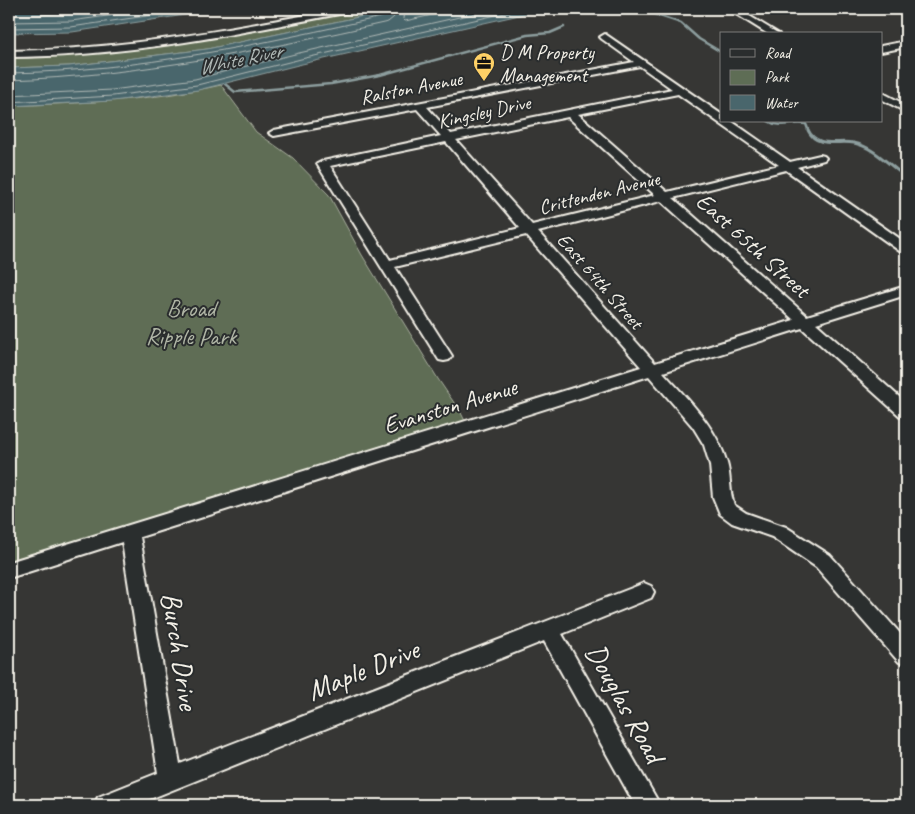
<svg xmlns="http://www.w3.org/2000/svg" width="915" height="814" viewBox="0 0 915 814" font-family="Caveat,sans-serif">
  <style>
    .green { fill: #5e6d55; stroke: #a9af9e }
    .water { fill: #49666c; stroke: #8d9e9e }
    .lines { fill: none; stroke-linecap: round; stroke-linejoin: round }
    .shore { stroke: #b0b9b6; stroke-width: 1 }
    .stream-far1 { stroke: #8d9e9e; stroke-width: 2.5 }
    .stream { stroke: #8d9e9e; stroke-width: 3 }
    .minor-casing { stroke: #f4f1e8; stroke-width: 4 }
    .minor { fill: #2a2d2e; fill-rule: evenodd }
    .labels { text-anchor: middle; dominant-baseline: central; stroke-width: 4; stroke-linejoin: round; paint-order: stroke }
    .far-poi-label { font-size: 20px; fill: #f4f1e8; stroke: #2a2d2e; text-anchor: start }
    .far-street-label { font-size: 20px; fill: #f4f1e8; stroke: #2a2d2e }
    .far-water-label { font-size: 21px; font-style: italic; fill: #b0b9b6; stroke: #2a2d2e }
    .street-label { font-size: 24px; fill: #f4f1e8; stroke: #2a2d2e }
    .park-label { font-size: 24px; fill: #b0b6a6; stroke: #2a2d2e }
    .near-street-label { font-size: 29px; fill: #f4f1e8; stroke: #2a2d2e }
  </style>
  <rect width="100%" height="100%" fill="#363634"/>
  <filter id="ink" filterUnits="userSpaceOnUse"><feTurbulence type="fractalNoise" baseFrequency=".02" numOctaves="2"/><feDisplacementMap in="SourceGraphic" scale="10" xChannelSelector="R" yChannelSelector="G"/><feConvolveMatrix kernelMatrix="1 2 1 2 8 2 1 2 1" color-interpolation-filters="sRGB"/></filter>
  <g filter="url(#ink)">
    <g class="green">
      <path d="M364 9H396L207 49 69 66 9 68V57C129 56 246 32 364 9Z"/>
      <path d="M221 85 256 132 293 158 329 195 362 255 438 379 461 413 468 427 9 570V106C80 103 152 101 221 85Z"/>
    </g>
    <g class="water">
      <path d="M9 9H225L72 32 9 33Z"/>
      <path d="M396 9H546L302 64 198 90 113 101 9 106V68L69 66 207 49Z"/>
    </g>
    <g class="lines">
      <g class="shore">
        <path d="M404 9 403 19 405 21 460 9"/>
        <path d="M9 15H41L110 9"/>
        <path d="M9 22 71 21 158 9"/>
        <path d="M9 28 71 27 194 9"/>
        <path d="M9 73C140 71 259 44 386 16L390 13V9"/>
        <path d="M9 80C138 76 262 50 388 22L394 17 397 9"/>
        <path d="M9 95 112 90 195 79 299 53 495 9"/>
        <path d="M9 102 113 96 197 85 301 59 523 9"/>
      </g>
      <g class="stream-far1">
        <path d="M639 9 681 23 699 39 721 52"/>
        <path d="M225 84 235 92 331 84 380 75 527 35 550 33 564 27"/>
        <path d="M768 121C780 129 793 121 806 124L809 132"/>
      </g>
      <path class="stream" d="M808 130C817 149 838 140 854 143 874 147 890 166 906 177"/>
      <g class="minor-casing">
        <g id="minor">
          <path d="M337 9H353L349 12C237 34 124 57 9 57V51C120 50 228 30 337 9Z"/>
          <path d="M728 9H738L779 34H768Z"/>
          <path d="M605 34 721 114V121H731L790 162 820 155 824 156 826 158 824 160 797 167 906 243V253L901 252 786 170 673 198 807 316 906 286V295L816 323 906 403V418L900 416 802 328 663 372C688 400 716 426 727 463 731 476 729 491 734 505L746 513 786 527 830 555 906 640V665L899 662 816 567 772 537 732 523 720 514 713 497 710 465 704 445 693 427 649 376 140 537 180 764 637 586 644 583 651 586 654 592 651 598 562 634 660 805H635L544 641 135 805H94L98 797 158 773 122 542 9 578V562L641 367 526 235 395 267 452 356 449 360 444 361 439 360 317 164 323 161 441 136 417 109 274 136 269 133 274 130 634 62 602 39 600 37ZM640 66 672 89 451 134 427 107ZM678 94 779 165 667 192 578 114ZM568 117 655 195 532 225 456 140ZM446 142 520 228 390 260 330 166ZM661 201 794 320 655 363 538 232Z"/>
          <path d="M906 41V47L881 52V46Z"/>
          <path d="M881 92 906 105V112L881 99Z"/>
        </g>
      </g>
      <use href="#minor" class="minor"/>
    </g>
  </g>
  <defs>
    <g id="office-pin" transform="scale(1.125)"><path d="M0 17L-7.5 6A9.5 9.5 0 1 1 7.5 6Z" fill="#ffd166" stroke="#2a2d2e"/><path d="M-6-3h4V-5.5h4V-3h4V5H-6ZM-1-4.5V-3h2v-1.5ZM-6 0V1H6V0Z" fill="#111"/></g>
  </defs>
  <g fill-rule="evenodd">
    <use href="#office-pin" x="484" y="63"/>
  </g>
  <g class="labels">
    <g class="far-poi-label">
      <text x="500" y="52">D M Property<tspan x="500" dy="23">Management</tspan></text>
    </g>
    <g class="far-street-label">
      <text transform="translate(411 88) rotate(-11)">Ralston Avenue</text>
      <text transform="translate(484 112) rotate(-12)">Kingsley Drive</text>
      <text transform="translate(599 193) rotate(-14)">Crittenden Avenue</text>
      <text transform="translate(600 281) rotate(49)">East 64th Street</text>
    </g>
    <g class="far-water-label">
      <text transform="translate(240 59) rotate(-12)">White River</text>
    </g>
    <g class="street-label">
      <text transform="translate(753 245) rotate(42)">East 65th Street</text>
      <text transform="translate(450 406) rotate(-17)">Evanston Avenue</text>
    </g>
    <g class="park-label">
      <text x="191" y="308">Broad<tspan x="191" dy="28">Ripple Park</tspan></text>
    </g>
    <g class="near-street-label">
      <text transform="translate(180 651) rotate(81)">Burch Drive</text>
      <text transform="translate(363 670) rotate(-22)">Maple Drive</text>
      <text transform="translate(625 703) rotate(61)">Douglas Road</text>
    </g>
  </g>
  <rect width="915" height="814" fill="none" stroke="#2a2d2e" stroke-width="30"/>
  <rect x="15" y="15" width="885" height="784" fill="none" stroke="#f4f1e8" stroke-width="2" filter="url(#ink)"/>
  <rect x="720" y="32" width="162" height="90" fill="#2a2d2e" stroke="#7b7b78"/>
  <rect x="730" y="49" width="25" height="8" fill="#2a2d2e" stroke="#7b7b78"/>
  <text x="765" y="58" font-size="15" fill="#f4f1e8">Road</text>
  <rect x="730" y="70" width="25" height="15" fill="#5e6d55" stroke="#7b7b78"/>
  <text x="765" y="82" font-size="15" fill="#f4f1e8">Park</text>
  <rect x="730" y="95" width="25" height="15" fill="#49666c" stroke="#7b7b78"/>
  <text x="765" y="108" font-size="15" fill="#f4f1e8">Water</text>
</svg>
